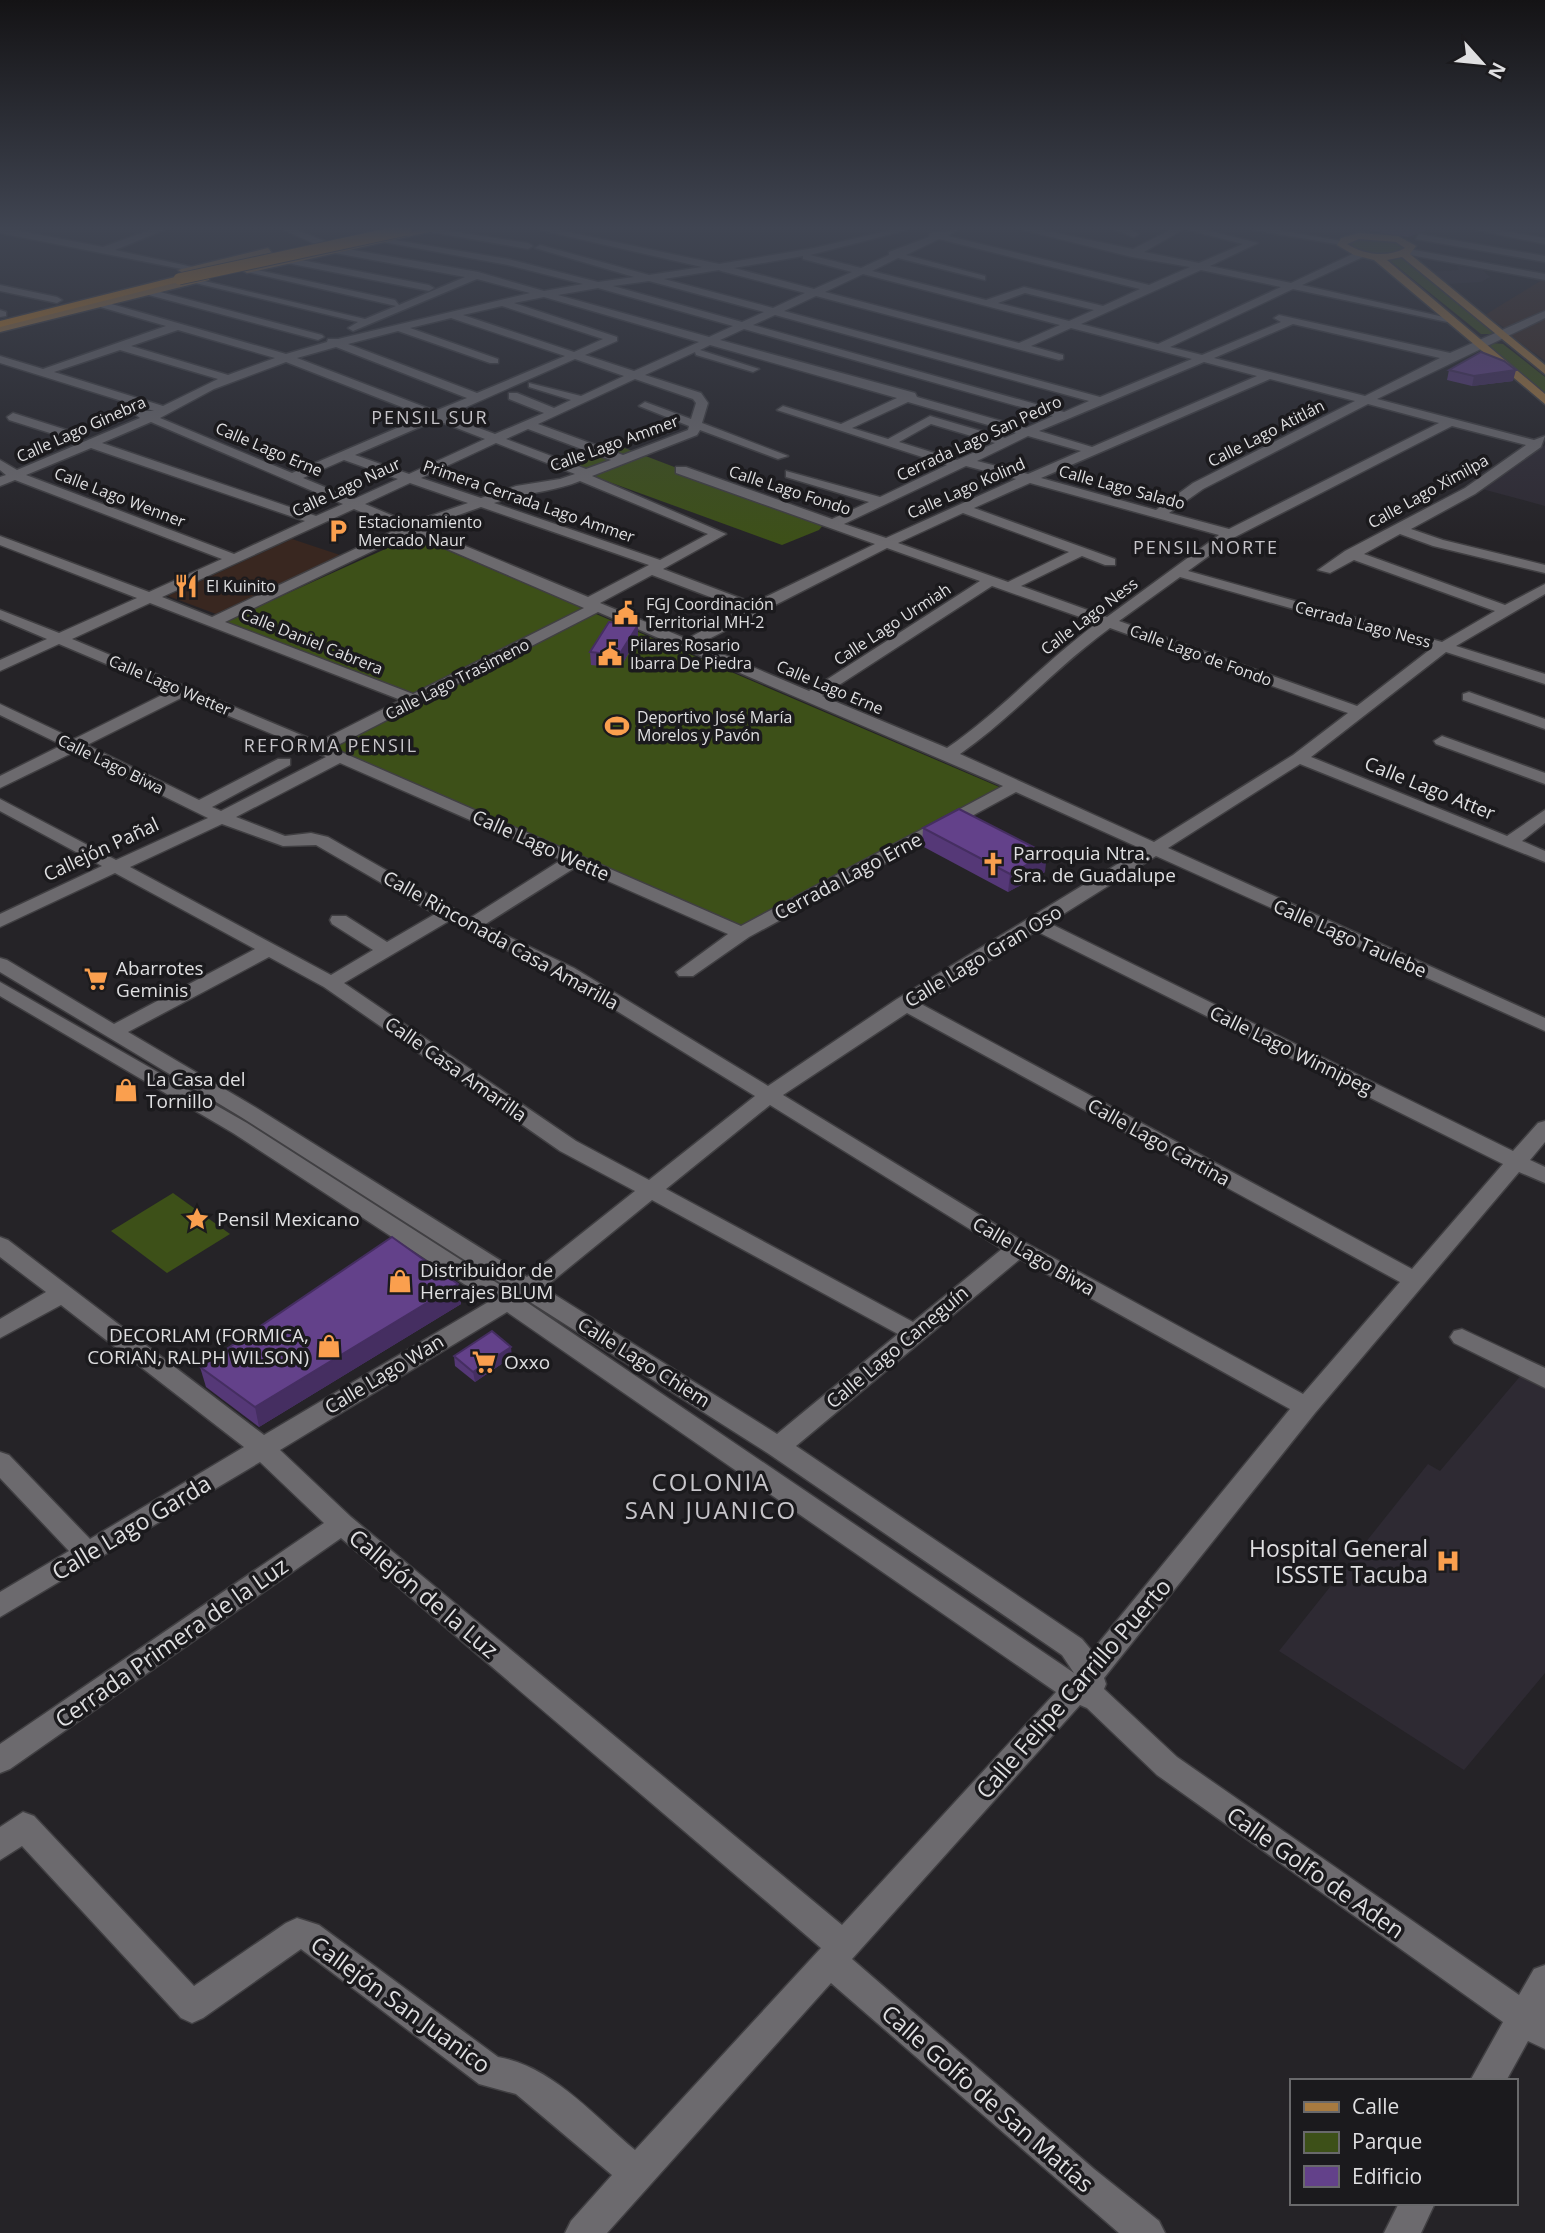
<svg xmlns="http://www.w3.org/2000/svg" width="1545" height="2233" viewBox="0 0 1545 2233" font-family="'Open Sans',sans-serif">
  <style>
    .commercial { fill: #392720 }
    .built { fill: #2e2a33 }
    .green { fill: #3d5018 }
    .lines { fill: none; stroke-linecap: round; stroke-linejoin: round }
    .minor-casing { stroke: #403f42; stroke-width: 3 }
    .major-casing { stroke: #403f42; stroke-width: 3 }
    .highway-casing { stroke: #403f42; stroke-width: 3 }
    .minor { fill: #6c6a6e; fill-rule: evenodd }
    .major { fill: #a77a40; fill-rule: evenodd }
    .highway { fill: #ce8422; fill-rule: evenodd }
    .highway-bridge-casing { stroke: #403f42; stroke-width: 13; stroke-linecap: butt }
    .highway-bridge { stroke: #ce8422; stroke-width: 11 }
    .wall { fill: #553877 }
    .shaded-wall { fill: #452e61 }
    .building { fill: #63418a; stroke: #452e61; stroke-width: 2 }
    .labels { text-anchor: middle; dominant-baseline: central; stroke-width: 7; stroke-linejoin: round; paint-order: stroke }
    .far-street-label { font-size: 16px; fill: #dfdfe1; stroke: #1b1a1d }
    .far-poi-label { font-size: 16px; fill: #dfdfe1; stroke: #1b1a1d; text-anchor: start }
    .far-neighbourhood-label { font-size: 18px; letter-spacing: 2px; fill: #c7c5ca; stroke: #1b1a1d }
    .street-label { font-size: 19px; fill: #dfdfe1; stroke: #1b1a1d }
    .poi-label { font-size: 19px; fill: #dfdfe1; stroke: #1b1a1d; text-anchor: start }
    .near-street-label { font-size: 23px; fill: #dfdfe1; stroke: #1b1a1d }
    .near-poi-label { font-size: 23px; fill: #dfdfe1; stroke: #1b1a1d; text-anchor: end }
    .near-neighbourhood-label { font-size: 24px; letter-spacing: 2px; fill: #c7c5ca; stroke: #1b1a1d }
  </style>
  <rect width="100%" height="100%" fill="#252327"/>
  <g class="commercial">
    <path d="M1542 280H1545V312L1508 330 1485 315Z"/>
    <path d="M1545 315V360H1544L1507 333Z"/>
    <path d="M292 539 340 555 216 614 168 596Z"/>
  </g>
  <g class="built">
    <path d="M1457 266 1481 269 1490 277 1481 282 1447 284 1429 272 1459 270Z"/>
    <path d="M1545 445V506L1482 489Z"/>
    <path d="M1522 1374 1545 1385V1673L1464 1770 1279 1651 1428 1464 1440 1471Z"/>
  </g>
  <g class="green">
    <path d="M1383 237 1410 246C1394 256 1364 259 1351 244L1361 238Z"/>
    <path d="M1402 256 1493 332V334H1481L1388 259Z"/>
    <path d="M1491 343 1503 344 1545 377V394L1487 346Z"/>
    <path d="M622 447 824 524 819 530 782 545 568 467Z"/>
    <path d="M414 536 1004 789 744 931 330 750 425 701 224 622Z"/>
    <path d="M173 1193 230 1234 167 1273 111 1231Z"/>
  </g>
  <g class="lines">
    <g class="minor-casing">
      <g id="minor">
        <path d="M0 230H15L103 247 150 230H164L115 250 197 268 192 271 0 233Z"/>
        <path d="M284 230H297L342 248 478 272 544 291 583 284 508 265 378 241 383 238 508 259 598 282 634 277 535 248 540 245 649 275 702 267 540 230H559L719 264 814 248 891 230H907L810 255 861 268 889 255V252L929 237 930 233 957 230 948 236 1149 285 1190 267 1132 257 1023 230H1042L1133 249 1170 230H1182L1144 252 1199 263 1243 244 1188 230H1206L1258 243 1210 266 1291 283 1357 252H1365V256L1302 285 1457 320 1452 323 1293 289 1170 347 1202 355 1281 322 1274 318 1279 315 1450 353 1545 311V318L1377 399 1534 440 1545 436 1541 447 1475 494 1411 529 1443 540 1545 565V573L1433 546 1400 534 1364 554 1505 605 1545 584V594L1456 646 1545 674V684L1446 652 1311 757 1507 836 1545 810V823L1522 841 1545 851V862L1300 764 1168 848 1545 1018V1031L1156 856 1049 923 1513 1151 1538 1123 1545 1121V1142L1530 1160 1545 1167V1183L1519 1172 1315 1413 1104 1678 1106 1684 1104 1689 1177 1757 1519 1995 1534 1969 1545 1965V2049L1528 2041 1506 2081H1470L1503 2022 1157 1775 1087 1708 1080 1705 852 1959 1094 2169 1159 2221 1165 2233H1119L831 1983 607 2233H565L571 2221 612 2175 516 2094 479 2084 301 1949 203 2018 192 2023 181 2018 22 1846 0 1860V1827L23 1812 34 1816 194 1986 286 1923 297 1918 319 1925 498 2057C552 2066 594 2116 635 2150L821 1948 341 1538 10 1769 0 1773V1744L324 1523 260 1462 0 1617V1592L69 1551 0 1478V1452L9 1455 90 1539 244 1447 61 1305 0 1338V1319L46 1292 0 1257V1237L8 1240 264 1435 490 1301 233 1133 0 996V982L247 1123 508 1290 510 1289 241 1117 0 972V958L7 960 114 1024 255 949 115 873 0 927V914L102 866 0 811V799L116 860 208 818 74 752 0 788V776L62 745 0 715V704L74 739 170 691 59 644 0 671V660L47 639 0 619V610L59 633 137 598 0 545V536L149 592 222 559 15 480 0 486V477L6 475 0 470V460L17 470 140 418 135 414 137 411H154L0 363V356L43 369 166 326 97 306V302L101 301 286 354 327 342 328 339H338L530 293 477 279 353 331 348 328 358 322 187 281 192 278 365 319 396 306 239 270 244 267 395 300 399 305 465 277 335 253ZM939 239 1140 289 1103 306 1024 287 986 300 872 271 898 258 985 280V276L906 255ZM803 256V259L852 272 814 289 734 268ZM719 270 721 271 805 293 773 308 664 279ZM1201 270 1281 287 1158 344 1081 324ZM863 274 1060 325 1019 343 825 292ZM649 281 764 312 742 322 613 286ZM598 288 733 326 709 337 558 295ZM1025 293 1094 310 1069 321 998 303ZM816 296 1059 360 1063 359V355L1031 346 1071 328 1192 359 1100 397 784 311ZM544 297 699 342 634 371 585 355 617 341V337L514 303ZM502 306 603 339 574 352 463 315ZM775 315 1089 401 1064 412 753 325ZM451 318 565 356 477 393 348 344 398 331 490 363H498V359L410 328ZM1293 324 1440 358 1365 396 1214 358ZM744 329 1053 416 1026 428 917 397 915 393 720 340ZM178 330 275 358 228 375 131 346ZM710 345 897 398 841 424 783 406 777 410 947 465 880 497 786 471V477L869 502 832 519 686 467H676V473L875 544 753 603 663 569 726 534 592 476 697 435 700 430 778 459 788 456 702 423 708 403 701 393 645 375 695 352 696 355 753 372 759 369 700 350ZM336 347 467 398 435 411 297 358ZM120 350 218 379 163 406 54 372ZM575 359 624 376 581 396 529 383V387L571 400 554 408 517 393H509V399L544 413 495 434 446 416ZM286 362 425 416 292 473 160 418 214 389ZM1204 362 1257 376 1092 447 1039 431ZM635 379 693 399 696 403 691 419 645 402 639 406 689 426 688 430 623 455 538 424ZM1270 379 1355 401 1193 483 1156 510 1041 478ZM908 402 1016 433 1005 438 930 416 888 439 852 428ZM1368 404 1439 423 1229 529 1169 513 1203 489ZM436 420 485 439 409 474 355 455ZM151 422 343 504 316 516 102 443ZM931 424 995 443 957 460 899 442ZM1452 426 1526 445 1465 488 1345 551 1318 570 1330 573 1354 560 1495 611 1442 642 1188 571 1235 537ZM528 429 611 460 586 469 506 439ZM1028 436 1081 451 1028 474 977 461ZM496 443 575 474 560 479 516 486 481 498 421 478ZM91 448 305 521 234 554 26 475ZM344 460 398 479 354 499 303 478ZM966 466 1016 479 886 538 844 524ZM580 481 708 534 660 560 494 503C522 493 553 492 580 481ZM410 483 468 503 410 523 365 504ZM1030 483 1219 535 1107 617 1021 586 1082 556 1105 565H1115V559L974 508ZM481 507 649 565 588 597 422 528ZM354 509 399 528 212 617 162 597ZM963 513 1069 552 1008 582 898 543ZM410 533 584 608 413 694 225 622ZM887 548 980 581 809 691 699 644ZM652 575 742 609 687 639 600 603ZM1180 577 1432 648 1357 706 1119 621ZM992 586 1097 623C1044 662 1001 711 947 748L822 696ZM150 603 401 700 318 742 72 639ZM598 612 1003 786 741 926 332 748ZM1110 628 1348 713 1293 755 1154 842 960 754C1014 716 1056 667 1110 628ZM183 697 313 751 326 757 221 811 212 807 290 765V759H278L199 800 87 745ZM340 763 561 860 470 918 328 837 311 833 285 836 236 817ZM1016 792 1142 849 897 999 768 1086 574 968 484 925 576 867 728 934 676 972 679 976H693L749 937ZM222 824 283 846 316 845 435 914 387 942 346 916H332L330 920 332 924 373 950 331 975 130 867ZM449 921 560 976 755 1096 649 1180 576 1141 344 983ZM1036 931 1503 1164 1412 1269 921 1004ZM269 957 324 987 560 1151 635 1191 527 1277 255 1107 128 1032ZM907 1013 1400 1282 1303 1394 1026 1243 783 1095ZM770 1105 1002 1249 913 1322 666 1189ZM652 1200 898 1334 777 1434 544 1288ZM1020 1259 1290 1409 1092 1651 1082 1639 796 1446ZM527 1300 769 1454 1062 1655 1074 1673 525 1301ZM507 1312 1056 1692 842 1925 351 1517 280 1450Z"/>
        <path d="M443 230 528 243 533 246 528 249 425 231Z"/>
        <path d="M1115 230H1131L1139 234 1134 237Z"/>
        <path d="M1253 230H1278L1347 242 1342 245Z"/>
        <path d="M1476 230H1498L1545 238V244Z"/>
        <path d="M1419 234 1545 256V262L1416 239Z"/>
        <path d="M1409 249 1545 274V280L1405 254Z"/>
        <path d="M291 258 429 285 434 288 429 291 287 263Z"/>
        <path d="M0 285 57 297 62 300 57 303 0 291Z"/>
        <path d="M149 289 322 335 324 337 318 340 145 294V290Z"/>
        <path d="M0 310 6 312V316L0 317Z"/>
        <path d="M13 413 73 432 75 435 69 439 9 420 7 417Z"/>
        <path d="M1469 692 1545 719V729L1463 700V694Z"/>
        <path d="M1442 736 1545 773V784L1436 744 1434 741Z"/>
        <path d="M1462 1329 1545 1368V1388L1454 1343 1450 1337 1454 1331Z"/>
        <path d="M1399 2203H1435L1421 2233H1384Z"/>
      </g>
    </g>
    <g class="major-casing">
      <g id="major">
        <path d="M419 230H438L247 273 242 270Z"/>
        <path d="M1359 233 1398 236 1416 246 1410 254 1545 365V374L1402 257 1387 260 1545 394V404L1374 260 1354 255 1337 245 1341 238ZM1359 239 1396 242 1405 248C1388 258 1364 255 1347 244Z"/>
        <path d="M268 248 272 253 183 273 178 270Z"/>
        <path d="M205 275 209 276V280L0 332V326Z"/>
      </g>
    </g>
    <g class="highway-casing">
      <path id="highway" d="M179 276 183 277V281L0 327V321Z"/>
    </g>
    <use href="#minor" class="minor"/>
    <use href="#major" class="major"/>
    <use href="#highway" class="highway"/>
    <g class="highway-bridge-casing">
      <path id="highway-bridge" d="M179 279 406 230"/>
    </g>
    <use href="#highway-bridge" class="highway-bridge"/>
  </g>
  <g class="wall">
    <path d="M1369 230H1426L1408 237 1371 231Z"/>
    <path d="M1449 370 1513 381 1472 386 1447 380Z"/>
    <path d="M638 637 620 668 591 665 590 652Z"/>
    <path d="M923 828 1045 872 1008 892 922 846Z"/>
    <path d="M458 1284 461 1304 259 1427 206 1387 200 1367Z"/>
    <path d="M454 1356 512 1357 475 1382 455 1366Z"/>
  </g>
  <g class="shaded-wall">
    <path d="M1410 230H1426L1408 237Z"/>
    <path d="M1516 370 1513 381 1472 386 1474 376Z"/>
    <path d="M638 625V637L620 668 619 655Z"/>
    <path d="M1047 854 1045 872 1008 892 1010 874Z"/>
    <path d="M458 1284 461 1304 259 1427 255 1407Z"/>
    <path d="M511 1347 512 1357 475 1382 473 1372Z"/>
  </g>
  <g class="building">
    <path d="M1481 352 1504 361 1516 370 1474 376 1449 370Z"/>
    <path d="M609 622 638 625 619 655 590 652Z"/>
    <path d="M959 809 1047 854 1010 874 923 828Z"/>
    <path d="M392 1237 458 1284 255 1407 200 1367Z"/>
    <path d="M492 1331 511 1347 473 1372 454 1356Z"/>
  </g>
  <linearGradient id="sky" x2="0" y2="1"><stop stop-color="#141315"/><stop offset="0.42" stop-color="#404552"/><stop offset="1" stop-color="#404552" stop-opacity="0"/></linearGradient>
  <rect width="1545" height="543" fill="url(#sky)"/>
  <defs>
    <g id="parking-bare" transform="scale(1.89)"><path d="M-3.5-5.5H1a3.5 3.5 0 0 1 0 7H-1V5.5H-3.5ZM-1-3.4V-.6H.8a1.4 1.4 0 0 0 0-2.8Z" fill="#fa9f4e" stroke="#1b1a1d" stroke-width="2.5" paint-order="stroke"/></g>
    <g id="restaurant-bare" transform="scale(1.89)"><path d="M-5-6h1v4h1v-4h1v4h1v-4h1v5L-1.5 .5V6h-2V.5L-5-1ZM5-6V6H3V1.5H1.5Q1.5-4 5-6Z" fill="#fa9f4e" stroke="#1b1a1d" stroke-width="2.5" paint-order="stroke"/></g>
    <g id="civic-bare" transform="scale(1.89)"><path d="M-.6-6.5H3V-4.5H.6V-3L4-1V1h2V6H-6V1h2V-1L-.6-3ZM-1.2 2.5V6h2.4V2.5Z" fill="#fa9f4e" stroke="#1b1a1d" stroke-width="2.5" paint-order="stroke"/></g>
    <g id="stadium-bare" transform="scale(1.89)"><path d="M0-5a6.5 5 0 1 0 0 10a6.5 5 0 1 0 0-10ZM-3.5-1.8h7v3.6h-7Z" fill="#fa9f4e" stroke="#1b1a1d" stroke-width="2.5" paint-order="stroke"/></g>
    <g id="church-bare" transform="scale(1.89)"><path d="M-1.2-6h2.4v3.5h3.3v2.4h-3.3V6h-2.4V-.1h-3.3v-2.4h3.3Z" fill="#fa9f4e" stroke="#1b1a1d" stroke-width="2.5" paint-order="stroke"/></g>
    <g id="supermarket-bare" transform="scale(1.89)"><path d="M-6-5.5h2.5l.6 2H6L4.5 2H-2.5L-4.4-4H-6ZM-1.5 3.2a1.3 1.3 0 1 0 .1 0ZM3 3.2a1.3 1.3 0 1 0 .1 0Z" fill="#fa9f4e" stroke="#1b1a1d" stroke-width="2.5" paint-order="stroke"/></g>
    <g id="shop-bare" transform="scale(1.89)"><path d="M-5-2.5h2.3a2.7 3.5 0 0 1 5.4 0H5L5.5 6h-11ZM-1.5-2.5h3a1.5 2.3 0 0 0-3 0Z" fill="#fa9f4e" stroke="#1b1a1d" stroke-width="2.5" paint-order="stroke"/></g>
    <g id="sight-bare" transform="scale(1.89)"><path d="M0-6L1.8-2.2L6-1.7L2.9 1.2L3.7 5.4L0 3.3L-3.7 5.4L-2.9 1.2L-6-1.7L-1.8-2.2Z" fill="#fa9f4e" stroke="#1b1a1d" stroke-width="2.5" paint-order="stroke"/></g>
    <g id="hospital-bare" transform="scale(1.89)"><path d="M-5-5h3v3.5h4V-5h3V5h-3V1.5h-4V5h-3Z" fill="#fa9f4e" stroke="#1b1a1d" stroke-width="2.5" paint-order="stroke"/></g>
  </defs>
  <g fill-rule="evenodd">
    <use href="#parking-bare" x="338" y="531"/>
    <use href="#restaurant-bare" x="186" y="586"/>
    <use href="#civic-bare" x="626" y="613"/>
    <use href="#civic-bare" x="610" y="654"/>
    <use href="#stadium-bare" x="617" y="726"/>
    <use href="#church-bare" x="993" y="864"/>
    <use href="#supermarket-bare" x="96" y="979"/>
    <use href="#shop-bare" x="126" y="1090"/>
    <use href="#sight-bare" x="197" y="1219"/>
    <use href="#shop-bare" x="400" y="1281"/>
    <use href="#shop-bare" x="329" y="1346"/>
    <use href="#supermarket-bare" x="484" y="1362"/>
    <use href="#hospital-bare" x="1448" y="1561"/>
  </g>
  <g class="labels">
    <g class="far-street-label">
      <text transform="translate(81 429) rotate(-24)">Calle Lago Ginebra</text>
      <text transform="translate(1266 433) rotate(-27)">Calle Lago Atitlán</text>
      <text transform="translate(979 438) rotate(-25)">Cerrada Lago San Pedro</text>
      <text transform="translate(614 443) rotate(-20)">Calle Lago Ammer</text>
      <text transform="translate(269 449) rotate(23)">Calle Lago Erne</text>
      <text transform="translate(346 487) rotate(-25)">Calle Lago Naur</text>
      <text transform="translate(1122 487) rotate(15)">Calle Lago Salado</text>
      <text transform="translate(966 488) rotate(-24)">Calle Lago Kolind</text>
      <text transform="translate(790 490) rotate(18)">Calle Lago Fondo</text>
      <text transform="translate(1428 491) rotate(-29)">Calle Lago Ximilpa</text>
      <text transform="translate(120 497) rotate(21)">Calle Lago Wenner</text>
      <text transform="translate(529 501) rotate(19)">Primera Cerrada Lago Ammer</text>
      <text transform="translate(1089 616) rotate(-37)">Calle Lago Ness</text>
      <text transform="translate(892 624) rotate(-33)">Calle Lago Urmiah</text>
      <text transform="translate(1363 624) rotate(15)">Cerrada Lago Ness</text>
      <text transform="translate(312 641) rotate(22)">Calle Daniel Cabrera</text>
      <text transform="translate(1201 655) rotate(20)">Calle Lago de Fondo</text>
      <text transform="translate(457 679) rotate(-27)">Calle Lago Trasimeno</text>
      <text transform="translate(170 685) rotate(23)">Calle Lago Wetter</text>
      <text transform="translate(830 687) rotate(23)">Calle Lago Erne</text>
      <text transform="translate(111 764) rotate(26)">Calle Lago Biwa</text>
    </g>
    <g class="far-poi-label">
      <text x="358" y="522">Estacionamiento<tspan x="358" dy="18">Mercado Naur</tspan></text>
      <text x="206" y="586">El Kuinito</text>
      <text x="646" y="604">FGJ Coordinación<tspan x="646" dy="18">Territorial MH-2</tspan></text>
      <text x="630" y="645">Pilares Rosario<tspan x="630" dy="18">Ibarra De Piedra</tspan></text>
      <text x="637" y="717">Deportivo José María<tspan x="637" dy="18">Morelos y Pavón</tspan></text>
    </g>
    <g class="far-neighbourhood-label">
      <text x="430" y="417">PENSIL SUR</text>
      <text x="1206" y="547">PENSIL NORTE</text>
      <text x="331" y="745">REFORMA PENSIL</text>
    </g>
    <g class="street-label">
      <text transform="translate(1430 788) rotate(22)">Calle Lago Atter</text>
      <text transform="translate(541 845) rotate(24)">Calle Lago Wette</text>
      <text transform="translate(101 849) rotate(-25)">Callejón Pañal</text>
      <text transform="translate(848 876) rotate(-28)">Cerrada Lago Erne</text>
      <text transform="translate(1350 938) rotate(24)">Calle Lago Taulebe</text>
      <text transform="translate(501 940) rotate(29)">Calle Rinconada Casa Amarilla</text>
      <text transform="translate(983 956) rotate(-31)">Calle Lago Gran Oso</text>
      <text transform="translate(1291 1050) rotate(26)">Calle Lago Winnipeg</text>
      <text transform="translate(456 1069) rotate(35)">Calle Casa Amarilla</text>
      <text transform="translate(1159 1142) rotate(29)">Calle Lago Cartina</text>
      <text transform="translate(1034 1256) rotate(30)">Calle Lago Biwa</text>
      <text transform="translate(897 1347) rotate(-40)">Calle Lago Caneguín</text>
      <text transform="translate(644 1362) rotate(32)">Calle Lago Chiem</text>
      <text transform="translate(384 1374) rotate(-31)">Calle Lago Wan</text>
    </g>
    <g class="poi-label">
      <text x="1013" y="853">Parroquia Ntra.<tspan x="1013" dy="22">Sra. de Guadalupe</tspan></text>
      <text x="116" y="968">Abarrotes<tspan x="116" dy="22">Geminis</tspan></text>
      <text x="146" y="1079">La Casa del<tspan x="146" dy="22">Tornillo</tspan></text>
      <text x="217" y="1219">Pensil Mexicano</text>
      <text x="420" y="1270">Distribuidor de<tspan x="420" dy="22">Herrajes BLUM</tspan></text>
      <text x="309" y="1335" text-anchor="end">DECORLAM (FORMICA,<tspan x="309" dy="22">CORIAN, RALPH WILSON)</tspan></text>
      <text x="504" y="1362">Oxxo</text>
    </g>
    <g class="near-street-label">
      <text transform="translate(131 1527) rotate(-31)">Calle Lago Garda</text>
      <text transform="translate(424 1593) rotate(40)">Callejón de la Luz</text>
      <text transform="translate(171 1642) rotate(-35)">Cerrada Primera de la Luz</text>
      <text transform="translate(1073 1688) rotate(-49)">Calle Felipe Carrillo Puerto</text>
      <text transform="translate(1316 1872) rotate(35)">Calle Golfo de Aden</text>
      <text transform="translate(401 2004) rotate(36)">Callejón San Juanico</text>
      <text transform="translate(988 2098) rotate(41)">Calle Golfo de San Matías</text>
    </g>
    <g class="near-poi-label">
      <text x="1428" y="1548">Hospital General<tspan x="1428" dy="26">ISSSTE Tacuba</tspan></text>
    </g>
    <g class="near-neighbourhood-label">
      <text x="711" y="1481">COLONIA<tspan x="711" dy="28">SAN JUANICO</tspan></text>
    </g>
  </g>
  <rect x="1290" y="2079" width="228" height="126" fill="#1b1a1d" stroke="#69696b" stroke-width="2"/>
  <rect x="1304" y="2102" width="35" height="10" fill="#a77a40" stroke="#69696b" stroke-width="2"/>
  <text x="1352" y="2114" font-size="21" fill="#dfdfe1">Calle</text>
  <rect x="1304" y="2132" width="35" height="21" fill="#3d5018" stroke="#69696b" stroke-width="2"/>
  <text x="1352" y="2149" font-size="21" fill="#dfdfe1">Parque</text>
  <rect x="1304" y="2166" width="35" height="21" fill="#63418a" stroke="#69696b" stroke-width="2"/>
  <text x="1352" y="2184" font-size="21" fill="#dfdfe1">Edificio</text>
  <g transform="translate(1482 63) rotate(117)" stroke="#1b1a1d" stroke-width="5" paint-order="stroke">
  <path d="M0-5L12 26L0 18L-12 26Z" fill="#dfdfe1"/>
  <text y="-10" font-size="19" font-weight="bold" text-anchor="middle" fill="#dfdfe1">N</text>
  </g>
</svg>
